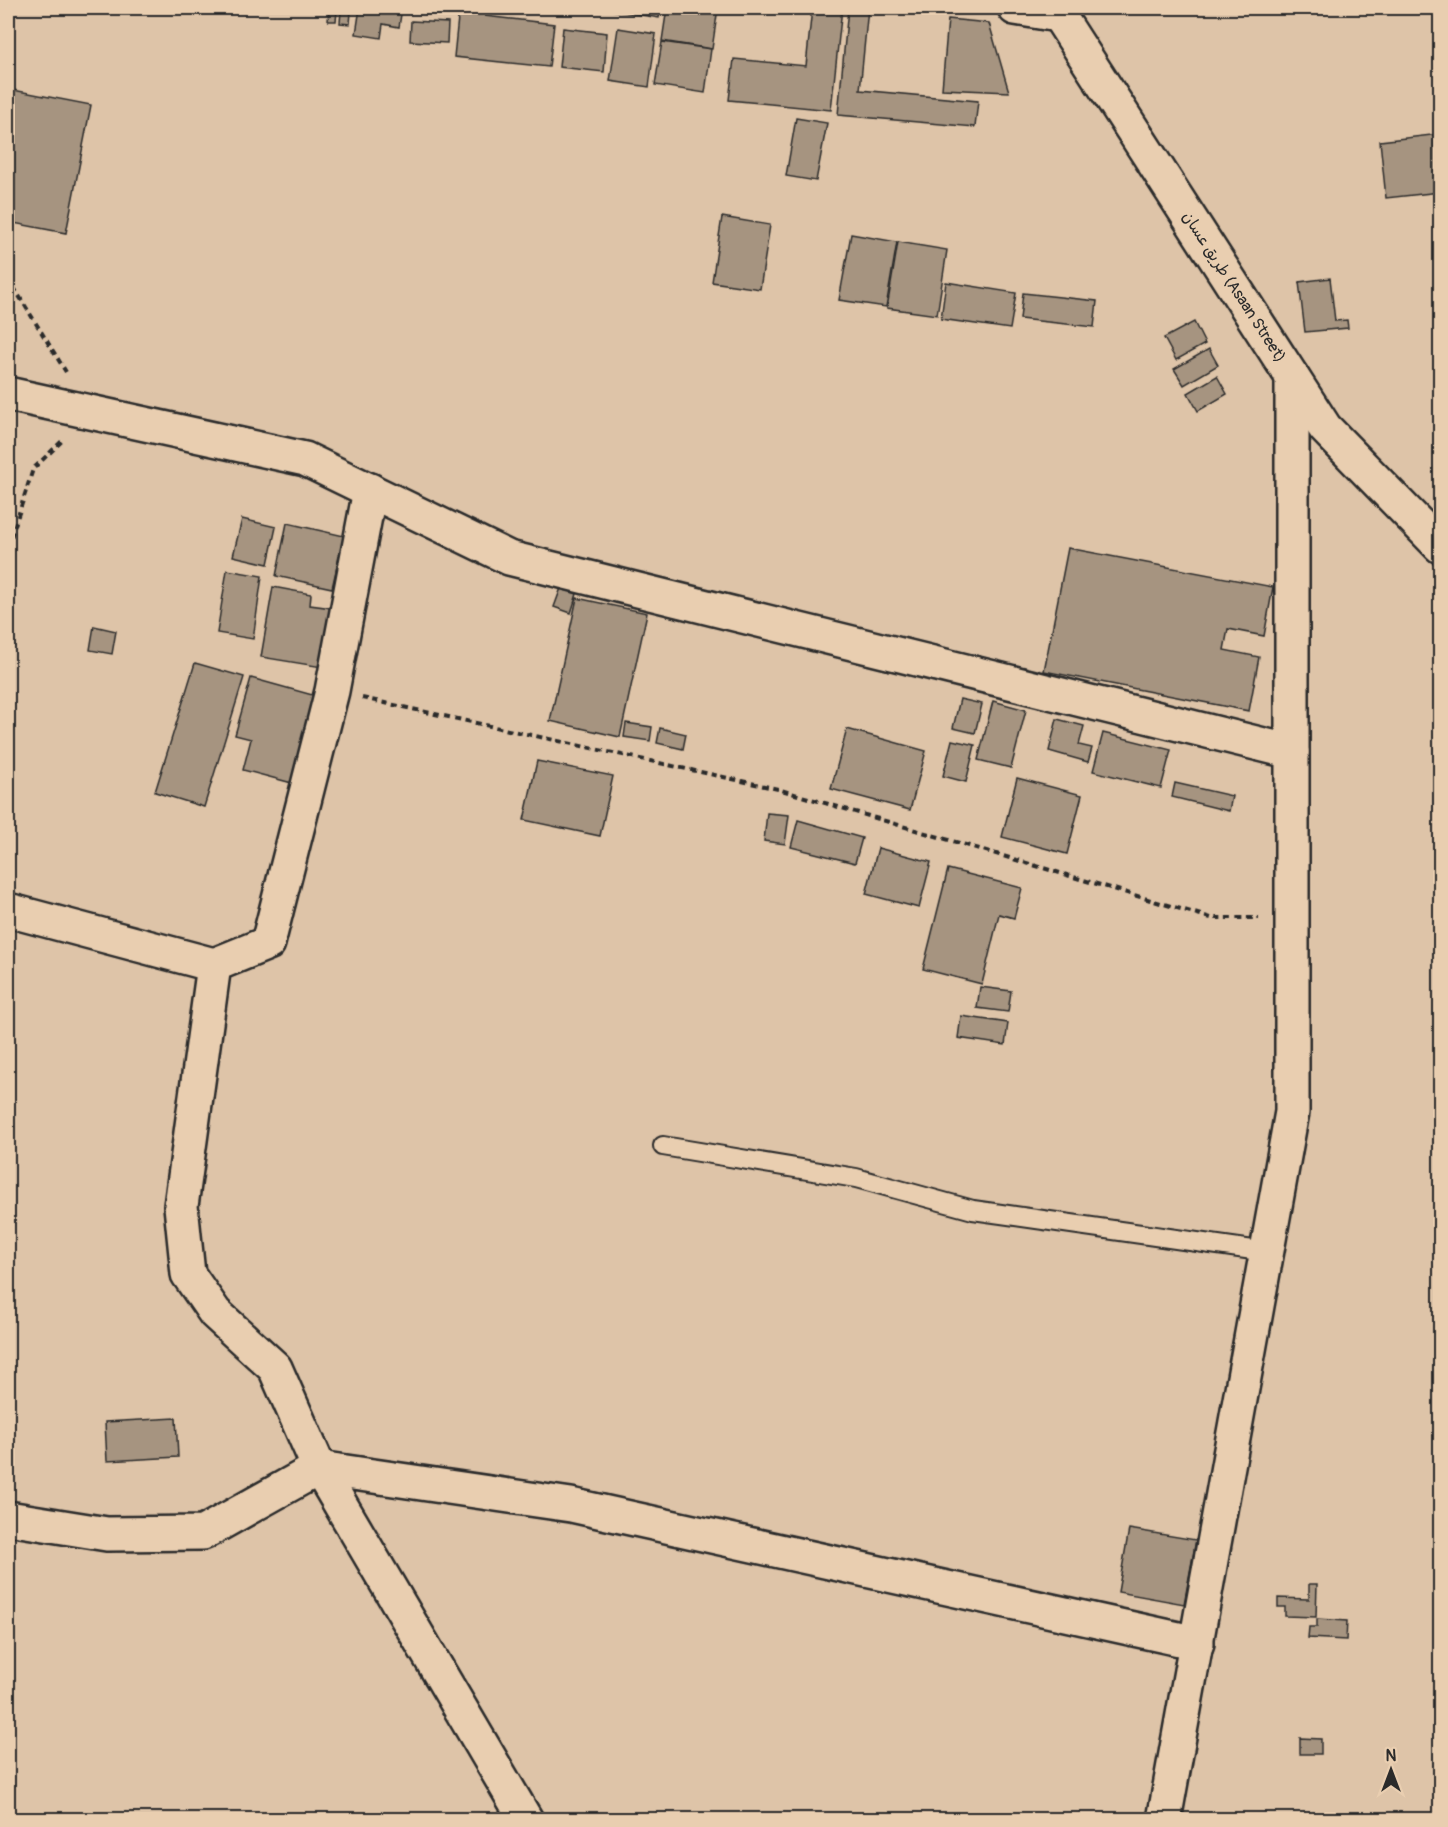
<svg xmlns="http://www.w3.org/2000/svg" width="1448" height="1827" viewBox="0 0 1448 1827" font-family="Pangolin,'Playpen Sans Arabic',sans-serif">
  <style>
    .building { fill: #a69480; stroke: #2b2b2b; stroke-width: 1.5 }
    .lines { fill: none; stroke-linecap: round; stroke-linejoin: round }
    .lane-casing { stroke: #2b2b2b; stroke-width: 22 }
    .street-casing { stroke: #2b2b2b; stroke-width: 38 }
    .secondary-casing { stroke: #2b2b2b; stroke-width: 38 }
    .path { stroke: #2b2b2b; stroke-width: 4; stroke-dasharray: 6 4.5; stroke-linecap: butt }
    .lane { stroke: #e9ceb0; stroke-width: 18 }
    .street { stroke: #e9ceb0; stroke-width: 33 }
    .secondary { stroke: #e9ceb0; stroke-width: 33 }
    .labels { text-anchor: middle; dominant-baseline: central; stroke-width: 4.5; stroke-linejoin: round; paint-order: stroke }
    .street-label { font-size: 16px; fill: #2b2b2b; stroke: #e9ceb0 }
  </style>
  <rect width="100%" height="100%" fill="#dec4a8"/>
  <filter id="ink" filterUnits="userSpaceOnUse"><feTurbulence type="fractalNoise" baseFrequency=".0167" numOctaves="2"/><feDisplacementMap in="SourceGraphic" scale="12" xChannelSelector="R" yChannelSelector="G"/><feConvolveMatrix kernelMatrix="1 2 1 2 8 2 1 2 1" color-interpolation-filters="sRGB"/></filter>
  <g filter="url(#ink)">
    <g class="building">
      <path d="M360 8H402L399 27 383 24 381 38 356 34Z"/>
      <path d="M459 8H486L485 16 554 24 549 67 454 57Z"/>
      <path d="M612 8H661L659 18 612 10Z"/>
      <path d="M667 8H718L712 49 662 41Z"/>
      <path d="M812 8H842L831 110 729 100 734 59 806 66Z"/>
      <path d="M848 8H868L860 90 978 101 975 127 838 115Z"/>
      <path d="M329 10 337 11 336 21H328Z"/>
      <path d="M341 11 351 12 350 24 340 23Z"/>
      <path d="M948 19 989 23 1009 92 942 89Z"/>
      <path d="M411 21 448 23 447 43 410 41Z"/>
      <path d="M563 28 607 33 604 72 559 67Z"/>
      <path d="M618 28 656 34 649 87 610 81Z"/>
      <path d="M662 42 711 49 705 93 655 85Z"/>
      <path d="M8 89 91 105 66 233 8 222Z"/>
      <path d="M796 118 827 123 816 181 786 176Z"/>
      <path d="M1440 134V192L1386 198 1380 141Z"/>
      <path d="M722 217 770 225 760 289 712 282Z"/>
      <path d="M851 234 897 242 886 307 839 300Z"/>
      <path d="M898 242 947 250 937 315 887 308Z"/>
      <path d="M1330 278 1335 321 1347 320 1348 328 1305 332 1299 282Z"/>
      <path d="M946 282 1016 293 1010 329 941 319Z"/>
      <path d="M1023 293 1097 301 1094 327 1020 319Z"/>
      <path d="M1194 322 1205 344 1176 360 1164 338Z"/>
      <path d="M1209 349 1218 365 1184 385 1174 369Z"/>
      <path d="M1217 376 1227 394 1198 411 1188 393Z"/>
      <path d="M242 519 276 527 268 564 233 556Z"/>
      <path d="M287 523 344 536 332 588 276 576Z"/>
      <path d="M1068 548 1273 587 1264 636 1228 629 1224 650 1259 657 1249 711 1044 671Z"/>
      <path d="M227 570 262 576 253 639 217 633Z"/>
      <path d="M273 587 311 594 310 605 332 608 322 667 261 657Z"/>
      <path d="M561 588 577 594 571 613 554 607Z"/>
      <path d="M577 598 647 613 620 737 550 721Z"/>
      <path d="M94 626 116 631 112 654 90 650Z"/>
      <path d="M195 663 244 677 204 807 155 792Z"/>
      <path d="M251 678 316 696 292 783 243 770 251 739 235 735Z"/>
      <path d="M960 699 982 704 975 733 953 728Z"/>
      <path d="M993 701 1026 710 1011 768 978 760Z"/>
      <path d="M1057 719 1084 726 1079 745 1092 748 1088 762 1049 751Z"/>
      <path d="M626 723 652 727 650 741 624 737Z"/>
      <path d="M660 728 686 734 683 749 657 743Z"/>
      <path d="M847 729 926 751 910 810 831 789Z"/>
      <path d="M1103 733 1171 750 1161 788 1093 771Z"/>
      <path d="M952 740 975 745 966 782 943 776Z"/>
      <path d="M537 761 613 776 600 836 524 820Z"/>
      <path d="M1017 778 1082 795 1067 854 1002 837Z"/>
      <path d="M1175 783 1232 796 1229 811 1172 797Z"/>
      <path d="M767 813 789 815 785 844 764 841Z"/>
      <path d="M798 820 862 838 855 863 791 847Z"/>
      <path d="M878 848 931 862 919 908 866 894Z"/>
      <path d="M948 869 1022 888 1014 918 999 914 982 984 923 969Z"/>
      <path d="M980 987 1011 991 1008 1012 977 1008Z"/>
      <path d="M961 1016 1008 1023 1005 1045 958 1038Z"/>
      <path d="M176 1418 178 1457 107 1461 105 1422Z"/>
      <path d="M1129 1529 1196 1540 1184 1604 1118 1592Z"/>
      <path d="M1309 1584H1317L1316 1617 1285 1616V1607H1278V1598L1309 1599Z"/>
      <path d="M1317 1619 1347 1621 1346 1640 1308 1638 1309 1627H1317Z"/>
      <rect x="1438" y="1735" width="2" height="19"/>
      <path d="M1300 1738 1321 1739V1754H1300Z"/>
    </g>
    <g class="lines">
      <g class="lane-casing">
        <path id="lane" d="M663 1146 856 1178 973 1210 1267 1252"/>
      </g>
      <g class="street-casing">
        <g id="street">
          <path d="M1015 8 1058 15"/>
          <path d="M8 394 305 459 509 558 1292 752"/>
          <path d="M370 490 332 691 268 943 214 965 181 1206 188 1274 215 1313 275 1368 319 1468 526 1820"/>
          <path d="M8 910 214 965"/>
          <path d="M8 1518 107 1534 203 1533 319 1468 571 1505 1197 1643"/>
          <path d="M1164 1820 1292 1112V377"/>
        </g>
      </g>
      <g class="secondary-casing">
        <path id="secondary" d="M1054 8 1325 428 1440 546"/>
      </g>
      <g class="path">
        <path d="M8 278 66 372"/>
        <path d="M8 547 33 469 64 439"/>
        <path d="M362 698 778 789 1211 918H1259"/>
      </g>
      <use href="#lane" class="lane"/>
      <use href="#street" class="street"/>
      <use href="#secondary" class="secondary"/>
    </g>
  </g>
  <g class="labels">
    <g class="street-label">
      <text transform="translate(1234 287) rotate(57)">طريق عسان (Asaan Street)</text>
    </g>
  </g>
  <rect width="1448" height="1827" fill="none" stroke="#e9ceb0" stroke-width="30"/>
  <rect x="15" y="15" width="1418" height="1797" fill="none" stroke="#2b2b2b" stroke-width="2" filter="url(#ink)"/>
  <g transform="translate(1391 1770)" stroke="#e9ceb0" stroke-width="4.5" paint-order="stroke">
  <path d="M0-4.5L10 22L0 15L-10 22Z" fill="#2b2b2b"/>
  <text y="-9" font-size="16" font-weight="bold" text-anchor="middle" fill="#2b2b2b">N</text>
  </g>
</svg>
